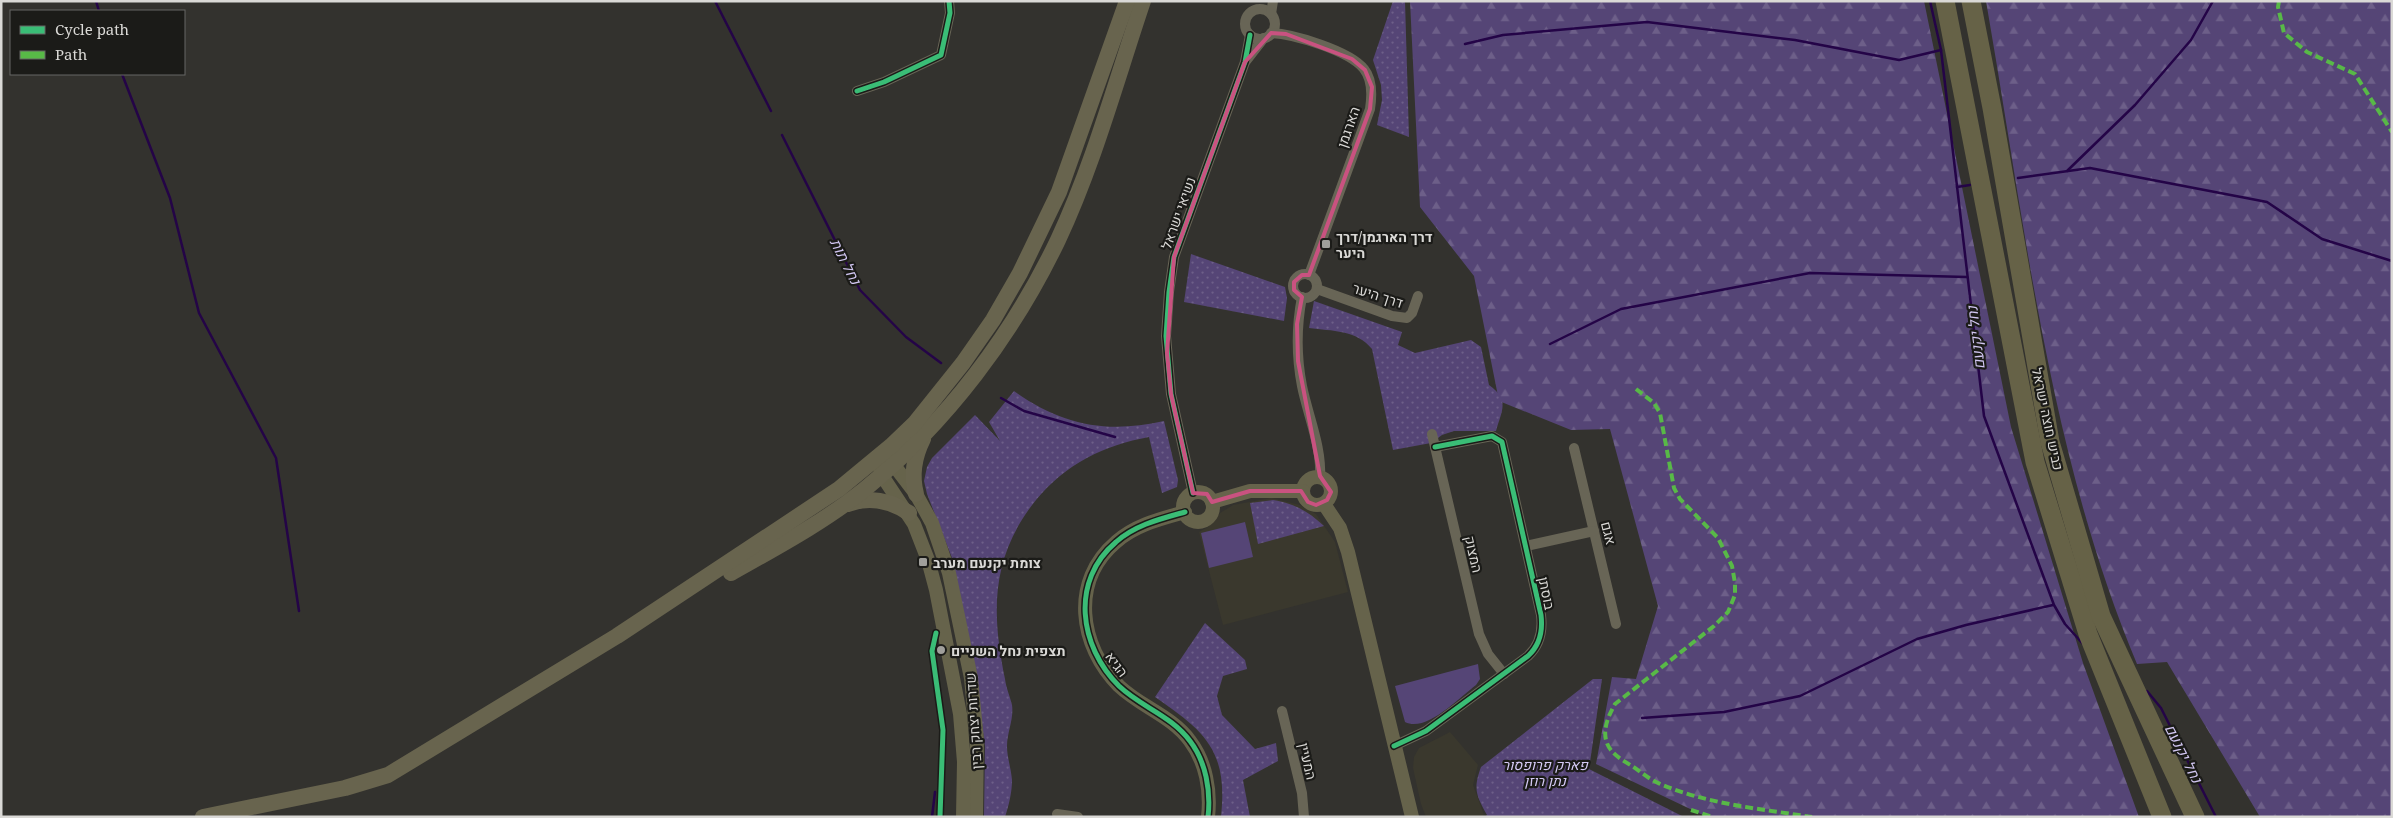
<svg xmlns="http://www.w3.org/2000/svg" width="2393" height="818" viewBox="0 0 2393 818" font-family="'Noto Serif',Heebo,serif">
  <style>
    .built { fill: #3a382d }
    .grass { fill: #554576 }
    .forest { fill: url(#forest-firs) }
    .park { fill: url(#park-dots) }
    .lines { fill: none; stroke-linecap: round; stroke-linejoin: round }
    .stream { stroke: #240447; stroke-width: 2.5 }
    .street { stroke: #686556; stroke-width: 10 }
    .secondary { stroke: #66634b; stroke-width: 14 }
    .primary { stroke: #68644e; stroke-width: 16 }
    .highway { stroke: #666247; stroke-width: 19 }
    .quiet { stroke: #58b947; stroke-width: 4; stroke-dasharray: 8 4; stroke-linecap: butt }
    .cycleway-casing { stroke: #1b1b18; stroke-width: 8 }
    .cycleway { stroke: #3abd76; stroke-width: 5 }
    .marked { fill: none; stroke: #c95280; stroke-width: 4; stroke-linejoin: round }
    .poi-dot { fill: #a09f9b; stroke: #1b1b18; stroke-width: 2 }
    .labels { text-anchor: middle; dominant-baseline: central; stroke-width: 4.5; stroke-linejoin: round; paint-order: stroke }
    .street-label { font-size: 14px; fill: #dad9d6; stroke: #1b1b18 }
    .poi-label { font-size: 14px; font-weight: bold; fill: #dad9d6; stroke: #1b1b18; text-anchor: start }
    .park-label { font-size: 14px; font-style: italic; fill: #d5caf5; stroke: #1b1b18 }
    .water-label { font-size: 15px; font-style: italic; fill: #d1c6f1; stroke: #1b1b18 }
  </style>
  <defs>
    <pattern id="forest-firs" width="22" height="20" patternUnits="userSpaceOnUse" patternTransform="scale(1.25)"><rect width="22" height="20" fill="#554576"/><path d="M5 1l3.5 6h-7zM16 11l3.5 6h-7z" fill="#6d5f89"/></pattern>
    <pattern id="park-dots" width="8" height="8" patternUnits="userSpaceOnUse" patternTransform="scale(1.25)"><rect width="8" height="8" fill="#554576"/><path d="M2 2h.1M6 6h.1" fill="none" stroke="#6d5f89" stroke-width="1.8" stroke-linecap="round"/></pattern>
  </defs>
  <rect width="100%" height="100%" fill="#33322e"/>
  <g class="built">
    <path d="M1271 498 1300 505 1316 514 1335 542 1348 592 1223 625 1199 532 1208 527 1220 513 1233 505Z"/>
    <path d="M1450 732 1478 765 1473 785 1484 815 1482 817H1426L1421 804 1413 768 1414 757 1419 748Z"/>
  </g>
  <g class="grass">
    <path d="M1245 522 1253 557 1209 568 1201 533Z"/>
    <path d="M1478 664 1480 679 1476 685C1459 698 1426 733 1405 722L1395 686Z"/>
  </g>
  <g class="forest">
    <path d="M1410 1H1924L2011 427 2083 663 2139 817H1707L1596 764 1612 677 1636 679 1658 606 1610 429 1571 430 1499 401 1474 276 1420 207Z"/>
    <path d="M1986 1H2392V817H2260L2167 662 2137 664C2049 454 2025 224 1986 1Z"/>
  </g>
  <g class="park">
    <path d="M1393 1H1405L1409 137 1377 125 1382 100 1381 85 1373 60Z"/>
    <path d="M1191 254 1285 287 1287 298 1284 321 1184 302Z"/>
    <path d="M1314 301 1402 332 1398 345 1415 353 1471 340 1481 347 1489 385C1510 400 1502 410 1496 431H1454L1442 435 1431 443 1393 450 1372 349C1357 330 1332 331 1309 328Z"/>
    <path d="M1014 391C1062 425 1106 434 1164 421L1178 480 1177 487 1162 493 1149 437C1104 445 1066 464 1036 500 991 556 991 611 1005 679 1006 688 1010 696 1012 705 1014 719 1007 732 1007 746 1007 757 1011 768 1012 780 1012 792 1009 805 1005 817H984L985 746 981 716 952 558 927 494 924 481 927 467 932 458 975 415 1000 441 989 422Z"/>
    <path d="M1273 500C1295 504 1308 511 1324 526L1258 544 1250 503Z"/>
    <path d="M1205 623 1245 660 1247 669 1223 676 1217 696 1222 715 1255 749 1276 743 1278 761 1243 780 1250 817H1221C1228 751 1206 732 1155 697Z"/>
    <path d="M1593 679H1602L1589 769 1684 817H1485L1487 815C1476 795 1473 789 1481 767Z"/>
  </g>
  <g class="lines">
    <g class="stream">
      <path d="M96 1 99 11"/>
      <path d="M715 1 771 111"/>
      <path d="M1930 1 1941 50 1984 416 2054 605 2065 624 2083 644"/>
      <path d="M1465 44 1503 35 1647 22 1795 40 1899 60 1941 50"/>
      <path d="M122 74 170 198 199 313 276 458 299 611"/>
      <path d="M782 135 860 290 906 337 941 363"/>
      <path d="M2067 171 2135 105 2191 40 2213 1"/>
      <path d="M2018 178 2090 168 2267 202 2322 239 2392 261"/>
      <path d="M1957 187 1970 185"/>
      <path d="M1550 344 1621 309 1810 273 1967 277"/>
      <path d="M1001 398 1024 411 1115 437"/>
      <path d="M2147 691 2161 708 2216 817"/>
      <path d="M1642 718 1724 712 1800 696 1917 639 1966 625 2053 605"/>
      <path d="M932 817 935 792"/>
    </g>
    <g class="street">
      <circle cx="1260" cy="24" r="15"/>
      <path d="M1271 14 1273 1"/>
      <path d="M1271 33C1294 34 1350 51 1364 69 1373 80 1372 96 1370 109L1309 275"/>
      <path d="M1246 61 1264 38"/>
      <path d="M857 91 884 82 941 55 950 13 949 1"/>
      <circle cx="1305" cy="286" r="12"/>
      <path d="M1317 289 1392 316 1407 318 1412 313 1418 296"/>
      <path d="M1302 297C1296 328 1296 355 1302 386 1308 416 1322 447 1320 478"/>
      <path d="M1432 434 1479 634 1488 654 1504 674"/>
      <path d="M1574 448 1616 624"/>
      <path d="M1193 493 1171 394 1166 336 1169 292 1174 257 1245 62 1250 35"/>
      <path d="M1526 546 1594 531"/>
      <path d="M1282 711 1302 793 1304 817"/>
      <path d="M1394 746 1426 731 1528 656C1540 645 1543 631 1541 615L1502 442 1492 436 1435 447"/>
      <path d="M1057 814 1078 817"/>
    </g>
    <g class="secondary">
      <path d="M884 461 893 464 916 494 932 523 949 573 971 678 977 740 976 817"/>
      <path d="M880 466 881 474 914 524 928 560 936 590 960 714 964 762 963 817"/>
      <circle cx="1317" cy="491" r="14"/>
      <circle cx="1198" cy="507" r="15"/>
      <path d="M1212 502 1250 491H1303"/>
      <path d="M1324 504 1340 528 1348 552 1412 817"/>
      <path d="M1185 512C1160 519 1135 525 1116 542 1070 581 1079 646 1119 686 1141 707 1172 716 1190 741 1206 762 1211 791 1208 817"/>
    </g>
    <g class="primary">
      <path d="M916 494C911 475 914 457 923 439"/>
      <path d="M848 504C870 496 891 501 909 513"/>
      <path d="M731 573C777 547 824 522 865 489 947 422 1013 334 1058 240 1094 163 1116 81 1143 1"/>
      <path d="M203 817 345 788 388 775 617 636 839 489 891 446 915 423 963 363 993 320 1020 273 1059 192 1127 1"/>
    </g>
    <g class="highway">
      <path d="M1945 1 2035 462 2088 634 2162 817"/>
      <path d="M1971 1 1992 108 2050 442 2101 616 2195 817"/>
    </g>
    <g class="quiet">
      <path d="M2279 1 2278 7 2284 33 2307 52 2355 74 2392 132"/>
      <path d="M1636 389 1654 403 1660 413 1674 488 1680 499 1718 538 1732 566 1735 583V595L1728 612 1714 626 1615 704C1609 715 1603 727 1606 740 1609 753 1622 760 1632 766 1641 772 1649 779 1658 783 1706 804 1761 809 1812 817"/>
      <path d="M1691 810 1713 817"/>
    </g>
    <g class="cycleway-casing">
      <g id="cycleway">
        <path d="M857 91 884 82 941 55 950 13 949 1"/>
        <path d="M1193 493 1171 394 1166 336 1169 292 1174 257 1245 62 1250 35"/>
        <path d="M1185 512C1160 519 1135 525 1116 542 1070 581 1079 646 1119 686 1141 707 1172 716 1190 741 1206 762 1211 791 1208 817"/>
        <path d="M936 633 932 651 943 730 940 817"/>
        <path d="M1394 746 1426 731 1528 656C1540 645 1543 631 1541 615L1502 442 1492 436 1435 447"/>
      </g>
    </g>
    <use href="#cycleway" class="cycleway"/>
  </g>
  <path class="marked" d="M1271 33 1286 34 1352 59 1365 70 1372 87 1370 109 1309 275H1302L1294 282V290L1302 297 1297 324 1298 361 1320 476 1331 492 1327 500 1316 505 1308 502 1301 491H1250L1212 502 1207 494 1193 493 1171 394 1167 353 1174 257 1245 62Z"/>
  <g class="poi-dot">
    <rect x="1321" y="239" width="10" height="10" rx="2.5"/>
    <rect x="918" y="557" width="10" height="10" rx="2.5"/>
    <circle cx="941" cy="650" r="5"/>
  </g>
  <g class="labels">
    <g class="street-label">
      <text transform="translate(1348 127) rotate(-71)">הארגמן</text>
      <text transform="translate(1178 213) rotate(-70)">נשיאי ישראל</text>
      <text transform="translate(1378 295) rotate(18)">דרך היער</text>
      <text transform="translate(2048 419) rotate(78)">כביש חוצה ישראל</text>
      <text transform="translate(1609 533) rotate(76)">אגם</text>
      <text transform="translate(1474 554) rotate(77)">המצוק</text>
      <text transform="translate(1547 593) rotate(78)">בוסתן</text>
      <text transform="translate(1117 664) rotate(53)">הגיא</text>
      <text transform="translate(973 721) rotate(-94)">שדרות יצחק רבין</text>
      <text transform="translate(1308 761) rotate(77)">המעיין</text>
    </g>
    <g class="poi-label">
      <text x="1336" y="236">דרך הארגמן/דרך<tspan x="1336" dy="16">היער</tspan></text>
      <text x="933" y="562">צומת יקנעם מערב</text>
      <text x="951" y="650">תצפית נחל השניים</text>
    </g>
    <g class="park-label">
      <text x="1545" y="764">פארק פרופסור<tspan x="1545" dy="16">נתן רוזן</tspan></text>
    </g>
    <g class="water-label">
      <text transform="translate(846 261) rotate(63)">נחל תות</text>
      <text transform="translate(1975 338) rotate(-97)">נחל יקנעם</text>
      <text transform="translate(2184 753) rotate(63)">נחל יקנעם</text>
    </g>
  </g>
  <rect width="2393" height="818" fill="none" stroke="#dad9d6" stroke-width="5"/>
  <rect x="10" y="10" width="175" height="65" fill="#1b1b18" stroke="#676764"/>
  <rect x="20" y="26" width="25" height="8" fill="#3abd76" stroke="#676764"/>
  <text x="55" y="35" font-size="15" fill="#dad9d6">Cycle path</text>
  <rect x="20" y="51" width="25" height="8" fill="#58b947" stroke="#676764"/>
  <text x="55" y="60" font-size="15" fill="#dad9d6">Path</text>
</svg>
